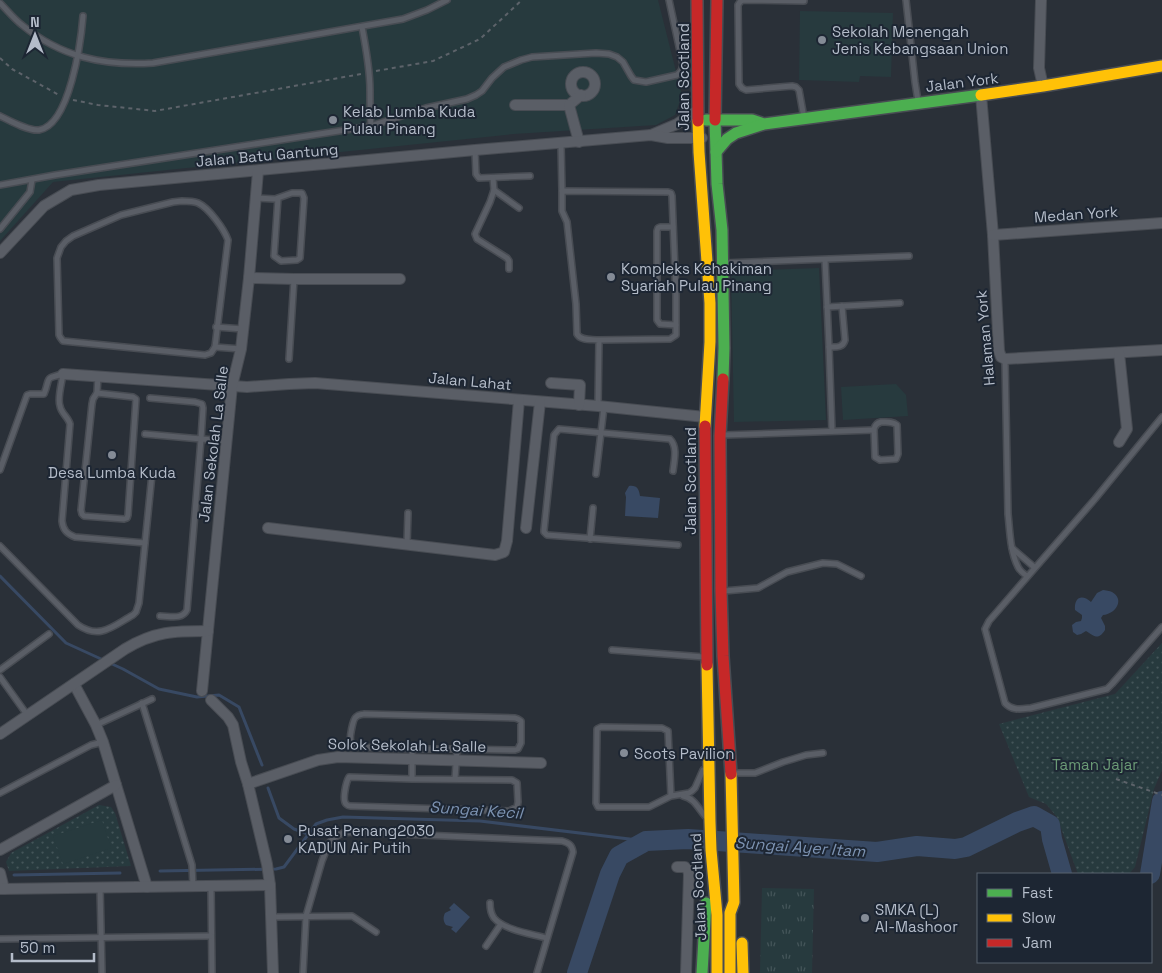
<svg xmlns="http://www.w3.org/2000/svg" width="1162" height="973" viewBox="0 0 1162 973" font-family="'Space Grotesk',sans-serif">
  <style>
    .grass { fill: url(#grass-tufts) }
    .park { fill: url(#park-dots) }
    .pitch { fill: #273a3e }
    .water { fill: #384963 }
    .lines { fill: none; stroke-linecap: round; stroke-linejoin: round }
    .stream { stroke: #384963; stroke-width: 3 }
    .river { stroke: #384963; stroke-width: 20 }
    .lane-casing { stroke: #484c53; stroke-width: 8 }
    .street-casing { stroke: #484c53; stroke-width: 12 }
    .fast-casing { stroke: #484c53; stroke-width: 14 }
    .slow-casing { stroke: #484c53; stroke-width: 14 }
    .jam-casing { stroke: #484c53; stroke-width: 14 }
    .path { stroke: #5d636a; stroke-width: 2; stroke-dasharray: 4 4; stroke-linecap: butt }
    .lane { stroke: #5a5e66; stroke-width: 5 }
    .street { stroke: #5a5e66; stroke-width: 10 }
    .fast { stroke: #4caf50; stroke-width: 11 }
    .slow { stroke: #ffc107; stroke-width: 11 }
    .jam { stroke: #c62828; stroke-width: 11 }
    .poi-dot { fill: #848b96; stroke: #1d2633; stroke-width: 2 }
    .labels { text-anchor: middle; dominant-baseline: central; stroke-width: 4; stroke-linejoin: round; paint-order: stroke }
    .poi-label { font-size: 15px; fill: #b4bcc9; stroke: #1d2633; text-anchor: start }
    .street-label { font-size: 15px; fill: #b4bcc9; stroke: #1d2633 }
    .park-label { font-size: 15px; fill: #6b9a76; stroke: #1d2633 }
    .water-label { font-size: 16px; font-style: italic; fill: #7c92b1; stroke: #1d2633 }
  </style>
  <defs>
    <pattern id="grass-tufts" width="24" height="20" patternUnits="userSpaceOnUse" patternTransform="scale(1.25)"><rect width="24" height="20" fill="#273a3e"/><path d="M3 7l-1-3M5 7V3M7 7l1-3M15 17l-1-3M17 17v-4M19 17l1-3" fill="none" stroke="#445559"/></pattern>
    <pattern id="park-dots" width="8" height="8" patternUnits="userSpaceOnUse" patternTransform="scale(1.25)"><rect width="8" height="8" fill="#273a3e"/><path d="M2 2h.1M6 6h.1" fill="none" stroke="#445559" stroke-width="1.8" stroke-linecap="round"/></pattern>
  </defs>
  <rect width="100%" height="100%" fill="#2a3038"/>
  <path class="grass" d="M762 888 814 889 812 973H760Z"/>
  <g class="park">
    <path d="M1162 643V770L1154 789 1135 867 1129 874H1078L1057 817 1046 804 1029 797 999 724 1115 694Z"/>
    <path d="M99 805 111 807 115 813 131 866 9 871 6 862 11 853Z"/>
  </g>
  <g class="pitch">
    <path d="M0 0H658L682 95 675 115 656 125 514 134 53 182 0 241Z"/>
    <path d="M800 11 893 13 891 77 860 76 859 82 799 80Z"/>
    <path d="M819 268 826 420 734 422 731 271Z"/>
    <path d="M896 384 906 395 908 416 843 420 841 387Z"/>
    <path d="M102 820 111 848 63 864 53 836Z"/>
  </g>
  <g class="water">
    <path d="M629 486C637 485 639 489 640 496L660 498 658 518 625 516 626 497 625 493Z"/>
    <path d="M1103 590C1105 590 1110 591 1112 592 1125 599 1116 614 1103 615L1101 618 1105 626V630C1098 641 1094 636 1086 631L1081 634 1077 635 1073 632 1072 625 1076 622 1081 621 1082 618V615L1075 610C1074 597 1082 594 1091 602L1097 593Z"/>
    <path d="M454 903 470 917 456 933 451 929 453 927 446 925C443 921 443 917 445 913L451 910 449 908Z"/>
  </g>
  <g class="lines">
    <g class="stream">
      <path d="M0 576 66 643 123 669 159 689 197 697 219 695 239 707 262 765"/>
      <path d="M268 788 279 818 294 829 308 834"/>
      <path d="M160 871 276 869 284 867 316 824 327 820 343 817 480 821 646 841"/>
      <path d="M14 875 120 873"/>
    </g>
    <g class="river">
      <path d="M1150 874 1162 801"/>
      <path d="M577 973 610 874 619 856 646 841 688 839 877 852 917 846 955 849 966 847 1017 822 1034 816 1050 825 1052 839 1062 874"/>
    </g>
    <g class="lane-casing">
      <g id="lane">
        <path d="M906 0 915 82 918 101"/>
        <path d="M804 1 743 0 740 2 738 5 739 84 742 88 746 90 792 86 796 87 799 90 804 118"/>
        <path d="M0 3C7 10 14 19 22 25 61 57 103 66 153 63L403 19 427 10 447 0"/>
        <path d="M362 27C366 48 370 69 370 90 370 102 370 114 371 126"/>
        <path d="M0 116C10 121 28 131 39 130 70 125 81 41 83 16"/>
        <path d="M561 144 562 191"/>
        <path d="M475 150 476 174 479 178 530 176"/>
        <path d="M493 178 494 190 490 202 475 234 477 239 507 258 509 261V269"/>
        <path d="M0 185 55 175 371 126 426 108 467 99 476 95 482 91 492 78 504 67 521 60 532 57 596 53 609 54 617 57 623 62 631 76 634 80 646 82 677 75 681 71 683 65 669 0"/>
        <path d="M494 190 519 208"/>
        <path d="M256 198 275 199 292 193H302L304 198 300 258 297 260 281 261 274 256 278 198"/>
        <path d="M182 201C187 201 193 201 198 203 209 208 224 229 228 240L215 347 211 353 205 355 63 341 60 337 59 335 57 258 61 247 66 241 73 236 121 215 173 202Z"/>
        <path d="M673 227H660L658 228 657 231V320L660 324 676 325"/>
        <path d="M0 229 30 192 32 180"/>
        <path d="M825 260 829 347 832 431"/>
        <path d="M725 263 909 256"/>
        <path d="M827 307 900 303"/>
        <path d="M216 327 243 329"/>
        <path d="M215 347 241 349"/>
        <path d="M829 347C836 347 843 348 845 340L842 306"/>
        <path d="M289 359 294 279"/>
        <path d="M1005 359 1008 514C1010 532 1010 551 1018 567 1020 571 1024 574 1027 576"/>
        <path d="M97 393 133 397 136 399 128 515 127 518 124 519 84 516 82 514 81 510 92 404 93 399Z"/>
        <path d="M97 393 98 376"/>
        <path d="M598 406 599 340C591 339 581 341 577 334L576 304 567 222 562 211V191L668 192 671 193 672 196 676 296V335L670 339 599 340"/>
        <path d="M1162 417 1095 499 989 621 985 629 1005 703C1012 711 1021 709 1031 708L1107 689 1112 684 1162 627"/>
        <path d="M881 422C887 422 892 421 897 425L898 454 896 459 880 460 875 457 874 429C875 425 877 423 881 422Z"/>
        <path d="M145 434 201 439 203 408 202 404 195 402 150 398"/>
        <path d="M723 435 874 430"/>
        <path d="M0 470 27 395 30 394H44C51 377 43 379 63 374 62 382 57 399 60 406 61 413 68 417 70 424L62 521C63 530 67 534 75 537L145 543"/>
        <path d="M673 471C674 461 678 447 670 439L559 429 554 435 544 530V532L547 535 678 545"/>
        <path d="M596 474 604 407"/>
        <path d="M590 539 593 508"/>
        <path d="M407 544 408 513"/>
        <path d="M0 546 78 625C100 640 113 626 133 615L136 612 139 603 152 474"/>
        <path d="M1012 548 1034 567"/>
        <path d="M724 591 758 588 787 572 823 563 837 564 861 576"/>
        <path d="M160 616C170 616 182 620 187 610L201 439 227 441"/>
        <path d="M612 650 704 657"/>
        <path d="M0 670 49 634"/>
        <path d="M0 677 28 716"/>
        <path d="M142 703 192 865 193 886"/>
        <path d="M96 725 152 699"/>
        <path d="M412 749H457"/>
        <path d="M734 773H755L783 762 806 755 823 753"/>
        <path d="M412 779 512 780 517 783 518 802 517 807 509 811 350 806C349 806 347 805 346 804 342 800 346 782 349 777L412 779V749L357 747C353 746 352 746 351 742 349 738 353 719 356 717 359 714 361 715 364 714L515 718 518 719 521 721V743L518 749 515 750 457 749 455 779"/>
        <path d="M0 793 91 745 103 742"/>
        <path d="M671 796 668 731 662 728 601 727 597 729 596 803 598 807H649L671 796 689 793 692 791 695 788 703 770"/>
        <path d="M683 796C694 798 698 808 705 816"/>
        <path d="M211 886 212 973"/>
        <path d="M100 887 102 973"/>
        <path d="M490 903C490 909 491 914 494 918 504 930 532 934 546 938"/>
        <path d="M271 917 352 916 376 932"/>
        <path d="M0 939 211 936"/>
        <path d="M486 946 501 924"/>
        <path d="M303 973 306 916 322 861 329 843 335 837 343 833 351 832 562 841C569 843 572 845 573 852L537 973"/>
      </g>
    </g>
    <g class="street-casing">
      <g id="street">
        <path d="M1041 0 1039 68 1043 86"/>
        <circle cx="583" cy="84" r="12"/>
        <path d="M981 95 993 235 999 351 1001 357 1005 359 1162 350"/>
        <path d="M515 105H569L581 95"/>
        <path d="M569 105 579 142"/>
        <path d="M651 135 677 124 698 110"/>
        <path d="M993 235 1162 223"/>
        <path d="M0 253 44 206 71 190 99 185 475 150 651 135 668 138H702"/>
        <path d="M249 278 294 279H400"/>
        <path d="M1119 353 1127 429 1119 442"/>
        <path d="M63 374 247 387 289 384 315 383 598 406 705 417"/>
        <path d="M551 383 580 385 579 405"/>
        <path d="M268 528 495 555 504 552 507 541 519 400"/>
        <path d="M526 528 540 402"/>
        <path d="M74 684 96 725 103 742 147 887"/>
        <path d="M202 691 232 386 241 349 249 278 258 171"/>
        <path d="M211 700 228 717 233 725 241 762 248 784 267 864 270 885 273 973"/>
        <path d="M0 734 125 649C155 631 174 631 208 631"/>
        <path d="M248 784 318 760 338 757 541 763"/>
        <path d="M0 850 116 785"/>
        <path d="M677 867H685L688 870 689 874 686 973"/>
        <path d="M0 873 4 889"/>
        <path d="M0 889 270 885"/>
      </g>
    </g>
    <g class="fast-casing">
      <g id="fast">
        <path d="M706 120H752L761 123"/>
        <path d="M715 120 717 184 722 230 724 348 723 379"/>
        <path d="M716 152 727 139 736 133 764 124 981 95"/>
        <path d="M702 973 706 903"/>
      </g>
    </g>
    <g class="slow-casing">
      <g id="slow">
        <path d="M981 95 1043 86 1162 66"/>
        <path d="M698 121 699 152 710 303V342L705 426"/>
        <path d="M707 665 710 822 711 850 717 915V973"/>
        <path d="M742 943 743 973"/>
        <path d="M730 973V913L734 902 731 774"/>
      </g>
    </g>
    <g class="jam-casing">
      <g id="jam">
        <path d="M697 0 698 121"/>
        <path d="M715 120 717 0"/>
        <path d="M723 379 720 436 721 591 723 656 731 774"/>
        <path d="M705 426 707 665"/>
      </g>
    </g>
    <g class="path">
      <path d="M0 58 12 69 59 95"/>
      <path d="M376 71 433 61 480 39 522 0"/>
      <path d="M73 100 98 105 155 111 361 74"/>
      <path d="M1116 779 1162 795"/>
    </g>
    <use href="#lane" class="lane"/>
    <use href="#street" class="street"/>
    <use href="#fast" class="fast"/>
    <use href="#slow" class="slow"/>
    <use href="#jam" class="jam"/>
  </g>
  <g class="poi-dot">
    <circle cx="822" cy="40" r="5"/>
    <circle cx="333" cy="120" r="5"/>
    <circle cx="611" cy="277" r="5"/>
    <circle cx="112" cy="455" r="5"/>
    <circle cx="624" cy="753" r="5"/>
    <circle cx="288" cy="839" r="5"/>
    <circle cx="865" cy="918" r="5"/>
  </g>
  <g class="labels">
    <g class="poi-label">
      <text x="832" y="31">Sekolah Menengah<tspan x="832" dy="17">Jenis Kebangsaan Union</tspan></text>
      <text x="343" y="111">Kelab Lumba Kuda<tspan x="343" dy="17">Pulau Pinang</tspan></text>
      <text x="621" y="268">Kompleks Kehakiman<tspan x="621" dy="17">Syariah Pulau Pinang</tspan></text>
      <text x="112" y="472" text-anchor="middle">Desa Lumba Kuda</text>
      <text x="634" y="753">Scots Pavilion</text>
      <text x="298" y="830">Pusat Penang2030<tspan x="298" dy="17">KADUN Air Putih</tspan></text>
      <text x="875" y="909">SMKA (L)<tspan x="875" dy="17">Al-Mashoor</tspan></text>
    </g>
    <g class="street-label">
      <text transform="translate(683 77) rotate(-90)">Jalan Scotland</text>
      <text transform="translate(962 82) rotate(-7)">Jalan York</text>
      <text transform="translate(267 155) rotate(-5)">Jalan Batu Gantung</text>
      <text transform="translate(1076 214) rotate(-4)">Medan York</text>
      <text transform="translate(985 338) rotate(-95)">Halaman York</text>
      <text transform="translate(470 381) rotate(5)">Jalan Lahat</text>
      <text transform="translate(213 444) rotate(-83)">Jalan Sekolah La Salle</text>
      <text transform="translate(690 481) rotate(-90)">Jalan Scotland</text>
      <text transform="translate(407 745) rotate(1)">Solok Sekolah La Salle</text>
      <text transform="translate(698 887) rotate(-93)">Jalan Scotland</text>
    </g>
    <g class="park-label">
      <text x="1095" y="764">Taman Jajar</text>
    </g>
    <g class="water-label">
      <text transform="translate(476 810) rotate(4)">Sungai Kecil</text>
      <text transform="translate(800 847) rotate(4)">Sungai Ayer Itam</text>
    </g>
  </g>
  <rect x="977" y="873" width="175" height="90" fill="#1d2633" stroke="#59626f"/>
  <rect x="987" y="889" width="25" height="8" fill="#4caf50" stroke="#59626f"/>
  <text x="1022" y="898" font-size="15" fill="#b4bcc9">Fast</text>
  <rect x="987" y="914" width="25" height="8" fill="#ffc107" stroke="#59626f"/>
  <text x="1022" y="923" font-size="15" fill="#b4bcc9">Slow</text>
  <rect x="987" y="939" width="25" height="8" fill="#c62828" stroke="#59626f"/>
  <text x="1022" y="948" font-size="15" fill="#b4bcc9">Jam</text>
  <g transform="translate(35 35)" stroke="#1d2633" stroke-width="4" paint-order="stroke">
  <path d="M0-4L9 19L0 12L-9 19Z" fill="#b4bcc9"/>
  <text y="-8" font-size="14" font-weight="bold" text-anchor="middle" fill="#b4bcc9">N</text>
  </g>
  <path d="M12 953v8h82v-8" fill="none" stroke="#b4bcc9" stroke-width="2.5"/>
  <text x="20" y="953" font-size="15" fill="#b4bcc9" stroke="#1d2633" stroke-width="4" paint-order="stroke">50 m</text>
</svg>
